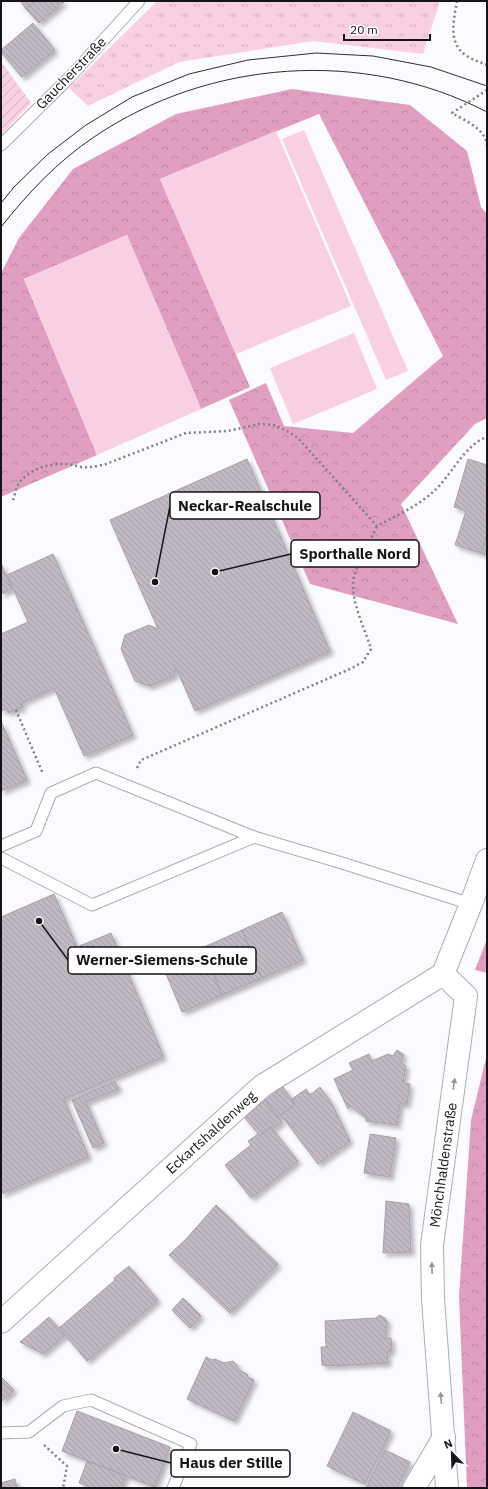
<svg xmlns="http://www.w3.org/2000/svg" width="488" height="1489" viewBox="0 0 488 1489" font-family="'IBM Plex Sans',sans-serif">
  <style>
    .grass { fill: url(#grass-tufts) }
    .forest { fill: url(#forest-crowns) }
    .garden { fill: url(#garden-furrows) }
    .pitch { fill: #f9cfe3 }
    .building { fill: url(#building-back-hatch); stroke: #a7a0aa; filter: url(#shadow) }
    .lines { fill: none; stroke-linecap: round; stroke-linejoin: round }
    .lane-casing { stroke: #acacb7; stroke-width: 13 }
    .street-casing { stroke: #acacb7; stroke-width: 24 }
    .path { stroke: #808084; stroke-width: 2.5; stroke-dasharray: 2 3; stroke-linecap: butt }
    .lane { stroke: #fff; stroke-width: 11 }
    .street { stroke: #fff; stroke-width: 22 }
    .tram { stroke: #2e2e32; stroke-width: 1 }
    .oneway { fill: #969698 }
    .labels { text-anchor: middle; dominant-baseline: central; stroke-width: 3.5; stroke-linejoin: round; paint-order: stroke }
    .street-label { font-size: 14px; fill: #151519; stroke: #fff }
    .leader { fill: none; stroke: #151519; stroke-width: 1.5 }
    .callout-dot { fill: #151519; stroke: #fff; stroke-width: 1.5 }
    .callout { fill: #fff; stroke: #151519; stroke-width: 1.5 }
    .callout-label { font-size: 15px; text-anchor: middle; font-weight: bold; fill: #151519 }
  </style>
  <defs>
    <pattern id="grass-tufts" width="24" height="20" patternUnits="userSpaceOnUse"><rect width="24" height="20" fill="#f9cfe3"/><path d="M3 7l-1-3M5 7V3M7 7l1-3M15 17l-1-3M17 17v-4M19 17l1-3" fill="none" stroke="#d5b1c2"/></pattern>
    <pattern id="forest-crowns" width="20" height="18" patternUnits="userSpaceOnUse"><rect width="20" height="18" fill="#e09fc0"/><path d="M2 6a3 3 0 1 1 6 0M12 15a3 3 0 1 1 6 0" fill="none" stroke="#bf88a4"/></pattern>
    <pattern id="garden-furrows" width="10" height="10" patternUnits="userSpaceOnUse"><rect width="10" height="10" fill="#f9cfe3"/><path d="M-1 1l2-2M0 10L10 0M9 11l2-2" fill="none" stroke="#d5b1c2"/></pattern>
    <pattern id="building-back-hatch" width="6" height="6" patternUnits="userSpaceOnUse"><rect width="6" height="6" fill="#c0b9c3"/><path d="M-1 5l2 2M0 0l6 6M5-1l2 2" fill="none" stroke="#a49ea7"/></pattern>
    <filter id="shadow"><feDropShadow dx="3.5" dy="3.5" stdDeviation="2" flood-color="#0004"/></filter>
  </defs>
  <rect width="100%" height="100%" fill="#fafaff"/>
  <path class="grass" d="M157 1H440L423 54 313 41 179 62 88 106 69 88Z"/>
  <g class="forest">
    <path d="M292 89 410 105 467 151 481 207 487 214V418L475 424 401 504 458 624 310 584 229 400 266 383 284 426 353 433 443 356 319 114 160 179 250 387 201 409 127 235 24 279 97 455 1 497V273L19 238 73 169 176 114Z"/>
    <path d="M487 939V973L475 970Z"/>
    <path d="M487 1054V1488H467L459 1296 471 1120Z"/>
  </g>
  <path class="garden" d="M1 61 31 103 1 135Z"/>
  <g class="pitch">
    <path d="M304 130 408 371 386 380 282 139Z"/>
    <path d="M276 131 351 306 236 354 160 179Z"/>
    <path d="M127 235 201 409 97 455 24 279Z"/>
    <path d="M354 333 377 389 293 424 270 368Z"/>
  </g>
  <g class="building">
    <path d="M20 1H36L26 9Z"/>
    <path d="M36 1H63L64 2 39 23 26 9Z"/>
    <path d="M33 23 55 50 22 77 1 52V50Z"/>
    <path d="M247 459 330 651 195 711 176 668 174 676 150 686 135 681 121 649 125 635 149 625 158 629 110 520Z"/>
    <path d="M468 459 487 465V534L481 553 455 545 466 511 454 507Z"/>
    <path d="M487 534V555L481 553Z"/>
    <path d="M53 554 133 735 84 756 54 688 21 703 23 707 8 713 7 709 1 711V634L28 622 7 575Z"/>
    <path d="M1 563 12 589 1 594Z"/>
    <path d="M1 721 27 780 1 791Z"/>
    <path d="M54 894 77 947 111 933 163 1055V1057L64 1099 88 1155V1157L1 1194V917Z"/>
    <path d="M282 912 303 960 262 978 242 930Z"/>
    <path d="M242 930 262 978 222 995 202 948Z"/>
    <path d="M202 948 222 995 182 1012 162 964Z"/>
    <path d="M397 1050 404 1055 400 1062 406 1066 403 1083 410 1084 407 1104H400L397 1125 366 1121V1118L350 1106 348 1109 334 1079 353 1070 349 1063 369 1054 372 1061 388 1054 393 1056Z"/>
    <path d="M115 1081 119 1089 86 1102 104 1143 93 1148 72 1100Z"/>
    <path d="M283 1087 295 1104 278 1117 265 1100Z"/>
    <path d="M320 1087 331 1102 350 1141 318 1164 281 1115 295 1104 292 1099 306 1089 310 1095Z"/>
    <path d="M265 1100 282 1122 272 1129 271 1127 260 1136 244 1117Z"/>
    <path d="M271 1127 298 1161 251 1198 225 1165 251 1145 248 1141 258 1134 260 1136Z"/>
    <path d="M370 1134 396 1138 390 1177 364 1173Z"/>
    <path d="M386 1201 409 1204 411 1252 383 1253Z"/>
    <path d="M216 1205 278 1264 230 1313 169 1255 187 1238Z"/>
    <path d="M129 1266 158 1300 87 1361 59 1328 115 1280 114 1278Z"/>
    <path d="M183 1298 201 1316 190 1328 172 1310Z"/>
    <path d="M379 1315 385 1318 388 1324 386 1327V1338H391L392 1351 387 1352 388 1363 327 1366 322 1365 321 1347H326L325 1321 376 1318Z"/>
    <path d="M49 1317 65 1335 43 1354 20 1342Z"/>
    <path d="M206 1357 212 1360 215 1359 224 1363 233 1361 237 1365 239 1370 247 1374 248 1377 254 1380 234 1421 187 1399Z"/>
    <path d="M1 1377 14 1390 1 1402Z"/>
    <path d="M77 1411 170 1447 155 1487 62 1451Z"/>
    <path d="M353 1412 391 1431 365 1484 327 1466Z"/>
    <path d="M385 1450 410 1462 397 1488H366Z"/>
    <path d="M87 1461 126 1476 121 1488H93L79 1483Z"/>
    <path d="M15 1479 17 1488H1V1483Z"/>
  </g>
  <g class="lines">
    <g class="lane-casing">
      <g id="lane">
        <path d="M1 145 70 77 139 1"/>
        <path d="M1 846 36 831 51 793 96 773 254 837 342 863 471 904"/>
        <path d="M1 858 92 905 254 837"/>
        <path d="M1 1433 29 1432 63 1406 91 1400 191 1444 173 1488"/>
      </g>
    </g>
    <g class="street-casing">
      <g id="street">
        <path d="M443 974 466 996 432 1245 433 1299 447 1488"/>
        <path d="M443 974 471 904 487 860"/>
        <path id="s1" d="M1 1322 262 1086 443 974"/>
        <path d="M414 1488 444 1437"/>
      </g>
    </g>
    <g class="path">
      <path d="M457 1C454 19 447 44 467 56 473 60 480 62 487 65"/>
      <path d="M487 90 452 113C465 121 485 128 487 145"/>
      <path d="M13 500C15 495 16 487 19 483 29 469 50 463 66 464 71 464 76 466 81 467 90 468 98 466 106 464L186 433 228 431 259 424 274 425 287 431 298 438 377 526C396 516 418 506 434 491 451 476 465 444 487 437"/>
      <path d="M16 710 43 774"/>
      <path d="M137 768 141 760 350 669 363 662 371 649C365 629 352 604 353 583 354 568 370 541 377 526"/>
      <path d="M44 1445 67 1466 63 1488"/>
    </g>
    <use href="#lane" class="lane"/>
    <use href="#street" class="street"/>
    <g class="tram">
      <path d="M1 203 14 187 48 154 86 125 132 97 189 74 248 60 316 53 373 56 431 67 487 86"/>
      <path d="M1 227C28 193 58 161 94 137 209 59 364 48 487 112"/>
    </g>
  </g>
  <defs><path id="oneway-solid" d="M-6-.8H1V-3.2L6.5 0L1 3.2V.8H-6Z"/></defs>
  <g class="oneway">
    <use href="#oneway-solid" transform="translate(454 1084) rotate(-82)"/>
    <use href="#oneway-solid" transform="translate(432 1268) rotate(-91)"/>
    <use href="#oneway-solid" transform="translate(441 1398) rotate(-95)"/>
  </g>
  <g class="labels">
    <g class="street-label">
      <text transform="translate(71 73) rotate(-46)">Gaucherstraße</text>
      <text stroke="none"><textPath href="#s1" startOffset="283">Eckartshaldenweg</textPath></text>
      <text transform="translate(443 1165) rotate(-82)">Mönchhaldenstraße</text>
    </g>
  </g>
  <path class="leader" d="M155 582L170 506M215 572L291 554M39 921L68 960M116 1449L171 1463"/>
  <g class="callout-dot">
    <circle cx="155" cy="582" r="4"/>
    <circle cx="215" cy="572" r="4"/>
    <circle cx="39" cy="921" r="4"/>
    <circle cx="116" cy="1449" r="4"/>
  </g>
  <g class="callout">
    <rect x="170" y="492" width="150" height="27" rx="4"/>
    <rect x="291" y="540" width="128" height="27" rx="4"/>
    <rect x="68" y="947" width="188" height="27" rx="4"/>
    <rect x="171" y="1450" width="119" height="27" rx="4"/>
  </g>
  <g class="callout-label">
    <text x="245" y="511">Neckar-Realschule</text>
    <text x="355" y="559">Sporthalle Nord</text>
    <text x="162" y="965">Werner-Siemens-Schule</text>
    <text x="231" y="1468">Haus der Stille</text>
  </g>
  <rect width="488" height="1489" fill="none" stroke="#151519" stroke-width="4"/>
  <g transform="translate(452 1453) rotate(337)" stroke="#ffffff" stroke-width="3" paint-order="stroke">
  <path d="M0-3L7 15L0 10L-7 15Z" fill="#151519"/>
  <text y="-6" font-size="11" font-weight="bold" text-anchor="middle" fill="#151519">N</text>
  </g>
  <path d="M344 34v6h86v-6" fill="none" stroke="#151519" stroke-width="2"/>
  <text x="350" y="34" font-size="12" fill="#151519" stroke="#ffffff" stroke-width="3" paint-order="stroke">20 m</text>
</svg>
